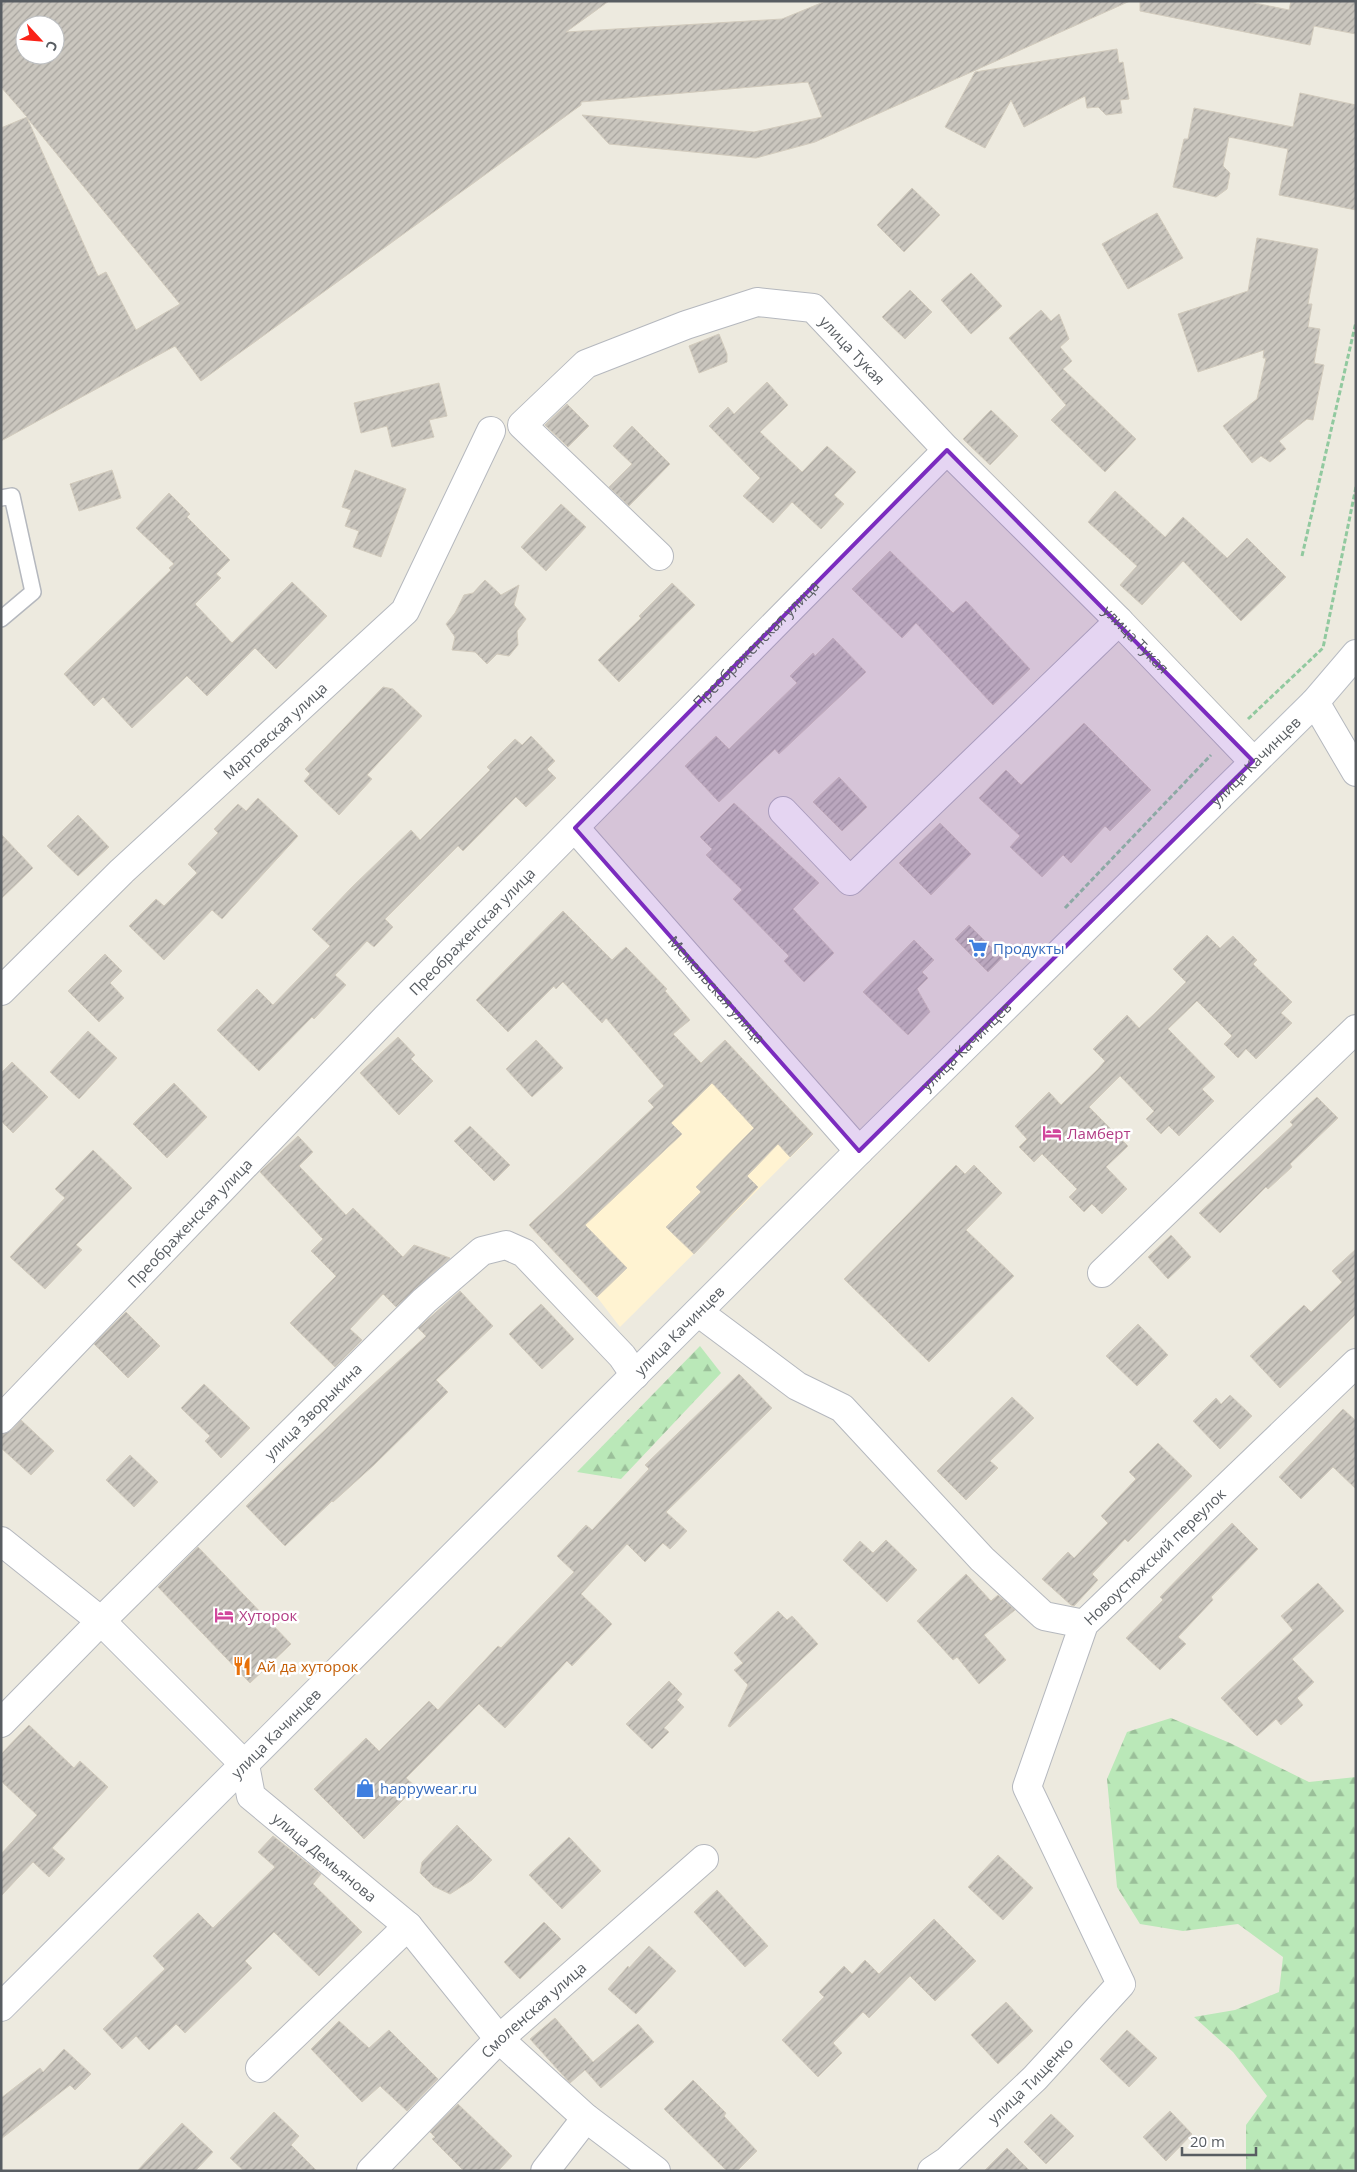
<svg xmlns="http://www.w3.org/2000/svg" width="1357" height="2172" viewBox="0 0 1357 2172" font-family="'Open Sans',sans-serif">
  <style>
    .commercial { fill: #fff3d2 }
    .forest { fill: url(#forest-firs) }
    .building { fill: url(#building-hatch); stroke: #d2cbbd; fill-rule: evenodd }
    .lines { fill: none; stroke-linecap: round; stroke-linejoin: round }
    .lane-casing { stroke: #b5b8be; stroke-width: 18 }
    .street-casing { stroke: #b5b8be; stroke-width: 30 }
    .secondary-casing { stroke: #b8bcc3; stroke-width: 30 }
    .path { stroke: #91c99f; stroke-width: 3; stroke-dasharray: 5 2.5; stroke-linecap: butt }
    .lane { stroke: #fff; stroke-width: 15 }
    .street { stroke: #fff; stroke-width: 28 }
    .secondary { stroke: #fff; stroke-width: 28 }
    .marked { fill: #7b2cbf; fill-opacity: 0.2; stroke: #7b2cbf; stroke-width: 4; stroke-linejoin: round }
    .labels { text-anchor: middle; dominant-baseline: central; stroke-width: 5; stroke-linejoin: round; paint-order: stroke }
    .street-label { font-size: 15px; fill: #585d62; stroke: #fff }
    .shop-label { font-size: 15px; fill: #366cbe; stroke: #fff; text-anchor: start }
    .hotel-label { font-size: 15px; fill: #b23c85; stroke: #fff; text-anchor: start }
    .food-label { font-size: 15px; fill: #c56008; stroke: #fff; text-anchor: start }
  </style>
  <defs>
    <pattern id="forest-firs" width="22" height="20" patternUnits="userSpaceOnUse" patternTransform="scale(1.25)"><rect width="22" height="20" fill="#bae8b8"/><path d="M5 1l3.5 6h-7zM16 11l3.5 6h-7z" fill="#9abf99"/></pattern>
    <pattern id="building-hatch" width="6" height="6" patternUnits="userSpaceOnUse" patternTransform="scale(1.25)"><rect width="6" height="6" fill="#cac6be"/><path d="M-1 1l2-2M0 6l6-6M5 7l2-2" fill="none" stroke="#a7a49e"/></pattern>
  </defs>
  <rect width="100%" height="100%" fill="#edeadf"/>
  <path class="commercial" d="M725 1040 813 1135 620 1327 597 1297 529 1225 654 1107 648 1101 695 1057 701 1063Z"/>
  <g class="forest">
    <path d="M700 1346 721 1373 621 1479 577 1472Z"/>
    <path d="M1171 1718 1230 1743 1309 1782 1356 1777V2171H1246V2125L1267 2096 1233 2052 1194 2017 1235 2010 1279 1992 1283 1957 1238 1924 1183 1931 1140 1924 1117 1887 1107 1779 1127 1732Z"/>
  </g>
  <g class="building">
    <path d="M1 1H609L566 32 782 19 826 1H1130L815 142 756 158 609 144 582 115 754 132 822 117 808 82 581 102V105L201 381 175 346 1 441V128L27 117 1 87ZM25 25H55V55H25ZM27 118 28 119 180 304 136 330 106 272 98 276Z"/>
    <path d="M1140 1H1245L1289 10 1291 1H1356V34L1314 26 1310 45 1140 11Z"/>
    <path d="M1117 49 1119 63 1123 62 1129 99 1120 100 1122 113 1106 115 1098 107 1087 108 1085 96 1024 127 1011 100 985 148 945 127 975 72Z"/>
    <path d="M1300 93 1356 105V210L1279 195 1288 149 1229 137 1223 166 1230 173 1227 189 1216 197 1173 187 1184 139H1188L1194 108 1293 127Z"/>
    <path d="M912 188 940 215 904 252 877 225Z"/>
    <path d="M1157 213 1183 258 1128 289 1102 244Z"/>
    <path d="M1257 238 1318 249 1308 304H1312L1308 327 1320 329 1314 363 1324 365 1313 420 1307 419 1279 441 1286 449 1270 462 1261 456 1252 463 1223 426 1257 399 1266 358H1263L1264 350 1198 372 1178 314 1248 291Z"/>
    <path d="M971 273 1002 306 971 334 941 300Z"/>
    <path d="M910 290 932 312 905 339 882 317Z"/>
    <path d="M1041 310 1051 321 1059 314 1069 339 1060 347 1072 361 1063 369 1136 439 1105 472 1051 420 1066 405 1009 338Z"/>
    <path d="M719 334 727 354V362L699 373 689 346Z"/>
    <path d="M767 382 788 405 760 432 802 472 827 446 856 472 834 495 844 504 821 529 792 502 773 523 743 496 760 478 709 426 728 407 734 414Z"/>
    <path d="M439 383 447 416 429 420 434 437 392 447 387 426 361 433 354 403Z"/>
    <path d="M567 404 589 426 568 447 545 425Z"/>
    <path d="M991 410 1018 436 990 465 963 439Z"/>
    <path d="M632 426 670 464 629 506 609 487 632 464 613 446Z"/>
    <path d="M112 470 121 498 79 511 70 484Z"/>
    <path d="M355 470 406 489 381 557 353 547 359 531 345 526 351 510 342 507Z"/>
    <path d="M1115 491 1165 537 1183 517 1227 558 1247 538 1286 577 1241 621 1183 561 1142 605 1120 585 1137 566 1088 522Z"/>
    <path d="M169 493 190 514 187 517 230 560 216 574 221 578 195 604 232 643 292 582 327 616 276 669 255 648 207 696 187 676 132 728 103 697 94 706 64 674 171 570 169 568 174 564 136 528Z"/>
    <path d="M561 504 586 527 546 571 521 547Z"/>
    <path d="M890 551 953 613 966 601 1030 669 993 705 916 623 902 638 852 589Z"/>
    <path d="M485 580 501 595 519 585 514 605 526 619 517 631 518 645 509 656 497 654 487 664 475 652 452 650 455 637 446 624 455 613 464 595 473 593Z"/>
    <path d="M672 583 695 605 619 682 598 660 641 618 639 616Z"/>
    <path d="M833 638 866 672 779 754 775 749 719 802 685 766 716 736 729 749 797 683 790 676 813 653 815 656Z"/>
    <path d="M383 687 393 689 422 716 367 775 372 779 339 815 304 781 310 774 305 769Z"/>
    <path d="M1084 723 1151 790 1110 831 1105 826 1071 863 1063 855 1042 877 1010 847 1020 836 979 798 1006 770 1021 785Z"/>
    <path d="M531 736 555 761 547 769 556 778 526 807 516 797 463 851 458 846 385 919 393 927 374 947 367 941 335 975 346 985 314 1019 312 1017 259 1071 217 1030 257 989 273 1005 330 946 312 929 352 887 411 830 420 840 490 770 487 767 515 739 522 745Z"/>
    <path d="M839 777 867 807 842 831 813 802Z"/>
    <path d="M258 798 298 836 222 919 212 910 164 960 129 926 156 899 164 906 197 873 188 864 218 833 214 829 238 804 246 811Z"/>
    <path d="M734 803 819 883 793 909 834 953 804 982 784 961 789 956 733 899 742 890 706 855 712 849 700 837Z"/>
    <path d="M78 815 109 847 78 876 47 846Z"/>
    <path d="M940 823 971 854 931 895 899 863Z"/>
    <path d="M1 834 33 868 1 899Z"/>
    <path d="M563 911 612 960 626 947 667 989 665 991 690 1020 673 1034 701 1063 725 1040 813 1134 790 1157 778 1144 747 1176 758 1187 694 1254 666 1227 701 1192 696 1187 754 1128 712 1083 671 1123 682 1134 585 1225 627 1268 597 1297 529 1225 654 1107 648 1101 664 1086 606 1018 602 1023 563 982 556 989 554 986 508 1032 476 1000Z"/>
    <path d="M969 925 1002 958 988 972 955 939Z"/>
    <path d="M1207 935 1220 948 1233 936 1257 960 1253 964 1292 1002 1281 1013 1292 1023 1256 1059 1246 1049 1238 1058 1224 1044 1232 1036 1197 1001 1168 1029 1215 1077 1202 1089 1214 1101 1179 1136 1169 1126 1161 1134 1146 1119 1154 1111 1120 1076 1089 1107 1128 1146 1106 1167 1127 1189 1102 1214 1092 1204 1084 1212 1069 1197 1077 1189 1042 1154 1034 1162 1019 1147 1027 1139 1015 1126 1049 1092 1061 1105 1098 1069 1105 1061 1093 1049 1127 1015 1139 1028 1153 1015 1186 982 1173 969Z"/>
    <path d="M914 940 934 960 922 972 928 978 917 989 930 1012 908 1035 863 992Z"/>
    <path d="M105 954 122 971 110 983 124 998 99 1022 68 991Z"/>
    <path d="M88 1031 117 1058 79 1099 50 1072Z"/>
    <path d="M398 1037 415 1055 411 1059 433 1081 399 1115 360 1073Z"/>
    <path d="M536 1040 563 1068 532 1097 506 1069Z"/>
    <path d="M12 1062 48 1097 13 1133 1 1121V1073Z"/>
    <path d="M174 1083 207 1117 167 1158 133 1124Z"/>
    <path d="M1317 1097 1338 1118 1290 1164 1292 1167 1268 1189 1266 1187 1220 1233 1199 1213 1293 1125 1290 1122Z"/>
    <path d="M470 1126 510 1165 494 1181 454 1141Z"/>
    <path d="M298 1136 313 1152 299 1166 346 1215 353 1208 403 1257 414 1245 450 1258 396 1307 383 1294 350 1329 362 1340 335 1367 290 1323 336 1276 311 1251 323 1239 260 1172Z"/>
    <path d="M93 1150 132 1188 76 1245 82 1250 45 1289 10 1257 65 1198 55 1189Z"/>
    <path d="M956 1165 965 1174 974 1165 1002 1193 966 1230 1014 1276 929 1362 844 1279Z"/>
    <path d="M1171 1235 1191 1257 1168 1279 1148 1257Z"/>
    <path d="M1356 1249V1314L1280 1388 1250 1356 1304 1305 1311 1312 1342 1282 1332 1271Z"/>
    <path d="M460 1291 493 1326 436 1380 448 1392 374 1465 333 1502 332 1501 285 1546 246 1506 358 1398 426 1336 418 1328Z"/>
    <path d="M541 1304 574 1339 542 1369 509 1334Z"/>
    <path d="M126 1312 160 1346 128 1378 94 1344Z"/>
    <path d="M1138 1324 1168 1355 1137 1386 1106 1356Z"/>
    <path d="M739 1374 772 1408 666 1512 687 1531 670 1549 663 1543 645 1562 627 1544 581 1594 612 1624 572 1666 567 1661 505 1728 479 1704 406 1778 416 1787 364 1839 314 1789 366 1738 379 1751 429 1701 438 1710 498 1646 501 1648 574 1572 557 1556 586 1525 592 1530 649 1469 645 1465Z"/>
    <path d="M204 1384 250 1428 221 1458 205 1441 210 1436 181 1408Z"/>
    <path d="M1230 1395 1252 1416 1220 1449 1193 1421 1216 1398 1221 1404Z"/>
    <path d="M1012 1397 1034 1418 990 1461 998 1468 966 1500 937 1471Z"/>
    <path d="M1343 1409 1356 1421V1489L1333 1467 1301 1499 1279 1477Z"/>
    <path d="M21 1420 54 1451 31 1475 1 1448V1434L12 1430Z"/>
    <path d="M1158 1443 1192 1476 1128 1542 1125 1539 1092 1574 1098 1580 1074 1606 1071 1605 1042 1579 1068 1552 1074 1558 1108 1523 1101 1516 1136 1479 1129 1472Z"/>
    <path d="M130 1455 158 1482 134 1507 106 1480Z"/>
    <path d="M1232 1523 1258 1549 1211 1597 1213 1600 1178 1637 1186 1644 1160 1670 1126 1638 1163 1600 1160 1597Z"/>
    <path d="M886 1540 917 1570 887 1602 843 1560 860 1541 873 1553Z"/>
    <path d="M198 1547 291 1644 250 1683 158 1587Z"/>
    <path d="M966 1574 991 1601 998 1595 1015 1610 984 1635 1006 1660 979 1684 957 1657 953 1660 917 1621Z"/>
    <path d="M1318 1583 1344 1611 1292 1659 1314 1682 1297 1698 1303 1705 1281 1725 1276 1719 1257 1736 1221 1698 1293 1630 1281 1616Z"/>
    <path d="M778 1611 787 1620 792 1616 818 1644 730 1727 728 1726 748 1685 734 1670 743 1663 734 1653Z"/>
    <path d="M669 1681 682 1694 677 1700 684 1707 664 1728 669 1732 652 1749 626 1724Z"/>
    <path d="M29 1725 74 1768 80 1761 108 1787 52 1848 65 1859 49 1877 33 1862 1 1896V1854L37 1815 1 1781V1754Z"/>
    <path d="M457 1825 492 1860 472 1880 450 1894 433 1886 420 1873 422 1862Z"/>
    <path d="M273 1836 321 1874 313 1884 362 1932 319 1976 274 1932 245 1961 252 1968 185 2033 176 2024 149 2050 136 2036 122 2049 103 2029 165 1969 153 1956 198 1913 213 1928 275 1867 258 1852Z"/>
    <path d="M569 1837 601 1871 562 1909 529 1875Z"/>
    <path d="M998 1855 1033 1888 1003 1920 968 1887Z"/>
    <path d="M717 1890 768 1946 745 1967 694 1912Z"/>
    <path d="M934 1919 976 1961 935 2001 910 1976 869 2018 863 2012 833 2043 842 2053 818 2077 782 2040 824 1997 819 1992 844 1966 852 1974 865 1960 879 1974Z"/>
    <path d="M544 1922 561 1939 520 1979 504 1962Z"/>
    <path d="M649 1946 676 1971 636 2014 608 1989 628 1966 629 1968Z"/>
    <path d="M1006 2002 1033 2031 998 2064 971 2035Z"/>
    <path d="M555 2018 593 2062 638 2024 654 2042 601 2088 585 2070 570 2083 530 2039Z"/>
    <path d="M339 2021 369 2048 389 2030 438 2079 407 2111 380 2086 362 2102 311 2049Z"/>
    <path d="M1127 2030 1157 2058 1129 2087 1100 2059Z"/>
    <path d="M64 2049 91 2074 75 2090 70 2085 1 2139V2098L40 2068 43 2072Z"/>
    <path d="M693 2080 726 2113 724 2116 757 2151 737 2171H727L664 2109Z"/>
    <path d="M458 2104 512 2156 498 2171H464L432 2139 435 2137 430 2132Z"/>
    <path d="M1170 2111 1192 2134 1166 2161 1143 2137Z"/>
    <path d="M274 2112 299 2136 291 2145 317 2171H244L230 2158Z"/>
    <path d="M1051 2114 1074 2136 1046 2164 1024 2142Z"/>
    <path d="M182 2123 213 2152 195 2171H137Z"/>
    <path d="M1007 2148 1030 2171H984Z"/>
  </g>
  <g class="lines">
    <g class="lane-casing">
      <path id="lane" d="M1 498 12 496 33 592 1 619"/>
    </g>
    <g class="street-casing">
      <g id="street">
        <path id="s1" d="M659 556 522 425 586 364 686 325 757 302 813 308 947 450 1119 621 1253 761"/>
        <path d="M1315 702 1356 772"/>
        <path d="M783 811 850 881 1119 621"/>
        <path id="s2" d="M575 828 859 1151"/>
        <path id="s3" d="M1 991 122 871 405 611 491 431"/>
        <path d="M1102 1273 1356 1029"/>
        <path d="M698 1312 797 1386 842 1408 982 1559 1044 1616 1084 1624"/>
        <path id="s4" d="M1 1419 386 1018 947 450"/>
        <path id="s5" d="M1 1541 101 1621 245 1765 251 1796 408 1926 499 2039 586 2118 656 2171"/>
        <path id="s6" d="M1 1723 101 1621 424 1301 482 1251 506 1245 524 1253 622 1356 635 1375"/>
        <path d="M260 2068 408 1926"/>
        <path id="s7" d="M371 2171 499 2039 704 1859"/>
        <path d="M545 2171 586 2118"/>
        <path id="s8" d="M932 2171 947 2161 1035 2078 1121 1984 1027 1787 1084 1624 1356 1363"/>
      </g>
    </g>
    <g class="secondary-casing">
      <g id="secondary">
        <path id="s9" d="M1 2007 859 1151 1315 702 1356 654"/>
      </g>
    </g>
    <g class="path">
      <path d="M1302 556 1356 322"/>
      <path d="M1248 719 1323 648 1356 487"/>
      <path d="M1065 908 1211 755"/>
    </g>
    <use href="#lane" class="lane"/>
    <use href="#street" class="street"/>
    <use href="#secondary" class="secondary"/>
  </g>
  <path class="marked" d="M947 450 1253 761 859 1151 575 828Z"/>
  <defs>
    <g id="supermarket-bare" transform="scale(1.5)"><path d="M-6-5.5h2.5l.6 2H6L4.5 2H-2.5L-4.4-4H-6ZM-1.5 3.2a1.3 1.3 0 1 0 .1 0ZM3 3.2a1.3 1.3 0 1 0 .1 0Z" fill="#3f7fe0" stroke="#fff" stroke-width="2.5" paint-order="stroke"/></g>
    <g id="hotel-bare" transform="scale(1.5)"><path d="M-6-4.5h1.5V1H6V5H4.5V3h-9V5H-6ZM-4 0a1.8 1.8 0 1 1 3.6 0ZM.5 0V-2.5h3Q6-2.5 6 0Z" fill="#d1479c" stroke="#fff" stroke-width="2.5" paint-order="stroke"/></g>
    <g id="restaurant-bare" transform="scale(1.5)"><path d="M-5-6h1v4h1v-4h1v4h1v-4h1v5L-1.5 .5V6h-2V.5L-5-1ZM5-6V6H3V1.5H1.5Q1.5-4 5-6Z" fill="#e8710a" stroke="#fff" stroke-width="2.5" paint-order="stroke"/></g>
    <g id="shop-bare" transform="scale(1.5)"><path d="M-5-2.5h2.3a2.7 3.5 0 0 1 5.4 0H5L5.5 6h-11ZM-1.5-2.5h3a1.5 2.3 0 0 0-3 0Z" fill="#3f7fe0" stroke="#fff" stroke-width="2.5" paint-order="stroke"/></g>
  </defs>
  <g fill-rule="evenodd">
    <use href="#supermarket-bare" x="978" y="948"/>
    <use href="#hotel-bare" x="1052" y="1133"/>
    <use href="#hotel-bare" x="224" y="1615"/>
    <use href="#restaurant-bare" x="242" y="1666"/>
    <use href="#shop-bare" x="365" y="1788"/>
  </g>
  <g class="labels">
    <g class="street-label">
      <text stroke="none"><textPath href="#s1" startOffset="574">улица Тукая</textPath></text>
      <text stroke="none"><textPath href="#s1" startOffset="979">улица Тукая</textPath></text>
      <text stroke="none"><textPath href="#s4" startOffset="1082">Преображенская улица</textPath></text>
      <text stroke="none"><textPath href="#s3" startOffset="378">Мартовская улица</textPath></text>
      <text stroke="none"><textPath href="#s9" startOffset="1768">улица Качинцев</textPath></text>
      <text stroke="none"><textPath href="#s4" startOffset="678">Преображенская улица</textPath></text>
      <text stroke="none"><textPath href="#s2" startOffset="215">Мемельская улица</textPath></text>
      <text stroke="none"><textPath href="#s9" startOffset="1362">улица Качинцев</textPath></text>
      <text stroke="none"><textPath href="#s4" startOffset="272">Преображенская улица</textPath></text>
      <text stroke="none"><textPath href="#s9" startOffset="958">улица Качинцев</textPath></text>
      <text stroke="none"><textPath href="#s6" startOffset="441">улица Зворыкина</textPath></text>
      <text stroke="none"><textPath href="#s8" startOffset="755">Новоустюжский переулок</textPath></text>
      <text stroke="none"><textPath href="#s9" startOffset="388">улица Качинцев</textPath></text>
      <text stroke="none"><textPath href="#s5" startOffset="459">улица Демьянова</textPath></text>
      <text stroke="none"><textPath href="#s7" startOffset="229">Смоленская улица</textPath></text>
      <text stroke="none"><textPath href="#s8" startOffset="134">улица Тищенко</textPath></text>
    </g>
    <g class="shop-label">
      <text x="993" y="948">Продукты</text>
      <text x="380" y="1788">happywear.ru</text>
    </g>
    <g class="hotel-label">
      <text x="1067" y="1133">Ламберт</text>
      <text x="239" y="1615">Хуторок</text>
    </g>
    <g class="food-label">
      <text x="257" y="1666">Ай да хуторок</text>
    </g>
  </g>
  <rect width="1357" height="2172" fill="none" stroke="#585d62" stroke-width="5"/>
  <g transform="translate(40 40) rotate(116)"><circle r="24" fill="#ffffff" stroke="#bcbec0"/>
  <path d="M0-4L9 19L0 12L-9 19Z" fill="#fa2218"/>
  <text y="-8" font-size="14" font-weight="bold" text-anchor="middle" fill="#585d62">С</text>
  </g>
  <path d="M1182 2147v8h74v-8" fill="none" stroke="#585d62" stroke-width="2.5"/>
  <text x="1190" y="2147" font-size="15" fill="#585d62" stroke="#ffffff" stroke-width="4" paint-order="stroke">20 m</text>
</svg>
